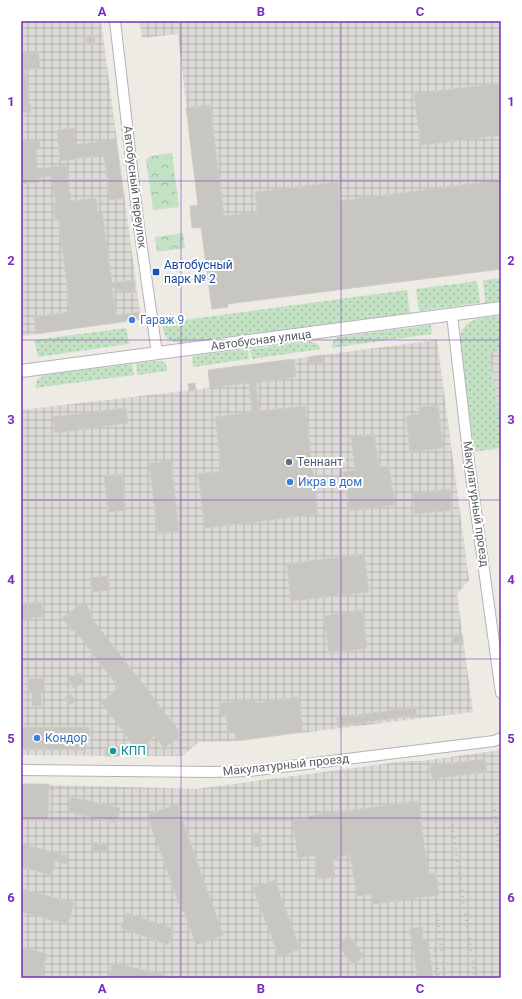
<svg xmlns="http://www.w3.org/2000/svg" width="522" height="999" viewBox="0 0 522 999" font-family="Roboto,sans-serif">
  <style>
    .industrial { fill: url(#industrial-grid) }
    .grass { fill: url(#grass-dots) }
    .forest { fill: url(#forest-crowns) }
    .building { fill: #c8c6c0; stroke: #d1cdc3 }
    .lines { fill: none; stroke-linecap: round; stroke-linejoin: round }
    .minor-casing { stroke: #b1b4b7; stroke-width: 12 }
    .tertiary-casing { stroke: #b1b4b7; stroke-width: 14 }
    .minor { stroke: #fff; stroke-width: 10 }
    .tertiary { stroke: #fff; stroke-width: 12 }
    .rail { stroke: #b2b3b3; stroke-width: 2.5; stroke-dasharray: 1 5; stroke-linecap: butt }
    .grid { fill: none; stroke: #7b2cbf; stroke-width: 1; stroke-opacity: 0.55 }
    .transit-dot { fill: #1a4fb4; stroke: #fff; stroke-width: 1.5 }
    .shop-dot { fill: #3f7fe0; stroke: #fff; stroke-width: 1.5 }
    .service-dot { fill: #5c6f8a; stroke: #fff; stroke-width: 1.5 }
    .culture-dot { fill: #0f9aa8; stroke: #fff; stroke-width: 1.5 }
    .labels { text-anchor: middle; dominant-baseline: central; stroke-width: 4; stroke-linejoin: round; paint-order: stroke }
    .street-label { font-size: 12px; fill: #5c5f63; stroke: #fff }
    .transit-label { font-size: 12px; fill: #164399; stroke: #fff; text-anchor: start }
    .shop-label { font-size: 12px; fill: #366cbe; stroke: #fff; text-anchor: start }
    .service-label { font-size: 12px; fill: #4e5e75; stroke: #fff; text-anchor: start }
    .culture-label { font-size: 12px; fill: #0d838f; stroke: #fff; text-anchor: start }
    .neatline { fill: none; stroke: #7b2cbf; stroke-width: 1.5 }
    .grid-label { font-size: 13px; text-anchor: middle; font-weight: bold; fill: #7b2cbf }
  </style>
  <defs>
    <pattern id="industrial-grid" width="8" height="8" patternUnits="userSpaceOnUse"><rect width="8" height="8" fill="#dcdad6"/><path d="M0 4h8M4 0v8" fill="none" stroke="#b6b4b1"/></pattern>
    <pattern id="grass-dots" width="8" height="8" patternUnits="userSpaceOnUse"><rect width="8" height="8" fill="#c3e2c4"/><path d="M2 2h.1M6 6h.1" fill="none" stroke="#a2baa3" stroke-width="1.8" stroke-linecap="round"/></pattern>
    <pattern id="forest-crowns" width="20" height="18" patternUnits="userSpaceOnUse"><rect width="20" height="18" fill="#c3e2c4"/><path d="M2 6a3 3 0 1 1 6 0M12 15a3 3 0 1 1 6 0" fill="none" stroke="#a2baa3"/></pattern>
  </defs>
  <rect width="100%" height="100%" fill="#edebe4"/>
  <g class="industrial">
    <path d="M21 21H101L141 320 21 336Z"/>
    <path d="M140 21H501V269L228 304V307L212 309 201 228H192L190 207 198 205 178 34 142 38Z"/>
    <path d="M437 340 469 580 457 594 473 712 236 741 199 742 182 756 21 755V410L210 388 208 370Z"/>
    <path d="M501 350V428L489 351Z"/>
    <path d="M501 750V978H21V784L196 789 406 761H421Z"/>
  </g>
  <g class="grass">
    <path d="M501 278V301L485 303 483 280Z"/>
    <path d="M477 281 480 303 419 311 416 289Z"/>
    <path d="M407 290 410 313 180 343C166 341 164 336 162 323Z"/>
    <path d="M501 316V350L489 352 501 428V448L474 452 460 337C464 316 484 318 501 316Z"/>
    <path d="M431 325 432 334 331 348 334 340 338 337Z"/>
    <path d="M126 328 129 344 38 357 34 340Z"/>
    <path d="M307 341C314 342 318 343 321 349L252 359 250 349Z"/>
    <path d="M248 349 249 359 193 367 192 356Z"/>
    <path d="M159 361C166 361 167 365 167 371L137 375 136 363Z"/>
    <path d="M132 364 134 375 35 388 37 380 44 375Z"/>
  </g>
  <g class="forest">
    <path d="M172 153 179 207 153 210 146 160 150 156Z"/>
    <path d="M183 233 185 248 157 252 155 237Z"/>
  </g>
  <g class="building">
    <path d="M94 36 95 43 87 44 86 37Z"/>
    <path d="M38 52 40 68 22 70H25L31 112 21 113V54Z"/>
    <path d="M501 83V135L421 145 414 94Z"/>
    <path d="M210 105 224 216 257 212 255 192 338 182 340 201 501 180V269L227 304 228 307 212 309 201 227 192 228 190 206 198 205 186 108Z"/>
    <path d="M74 128 75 145 116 139 124 198 110 200 104 155 60 161 57 130Z"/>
    <path d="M39 140 40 147 35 148 38 169 66 165 71 201 96 198 98 213 102 212 112 283 134 280 135 292 126 293 112 287 116 315 140 312V319L36 334 34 317 70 312 59 219H55L53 204 56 203 52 176 39 178 40 181 21 184V142Z"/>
    <path d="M322 355 323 362 309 364 308 357Z"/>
    <path d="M294 359 296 377 256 383 259 411 305 406 318 514 205 528 198 474 222 471 215 417 252 412 249 383 210 388 208 370Z"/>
    <path d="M195 383 196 390 189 391 188 384Z"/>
    <path d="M438 405 443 448 410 452 406 416 419 414V407Z"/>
    <path d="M126 408 128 423 55 433 53 417Z"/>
    <path d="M374 434 379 467 389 466 395 505 349 511 343 472 355 470 351 437Z"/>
    <path d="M171 461 179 531 158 534 149 463Z"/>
    <path d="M122 474 126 510 108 512 104 476Z"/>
    <path d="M450 489 452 510 415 514 413 494Z"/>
    <path d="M364 554 369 592 291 601 287 564Z"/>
    <path d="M108 576 110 590 92 592 90 578Z"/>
    <path d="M41 602 43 617 21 619V604Z"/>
    <path d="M84 602 93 614 90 616 182 735 164 748 155 736 137 750 101 702 119 688 74 629 72 631 62 618Z"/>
    <path d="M362 610 367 648 329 654 324 616Z"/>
    <path d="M462 634 463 643 454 644 453 635Z"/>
    <path d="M80 673 84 683 73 688 69 678Z"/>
    <path d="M44 678 45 690 41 691V706H32V691H28V679Z"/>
    <path d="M70 694 75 701 70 705 65 698Z"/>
    <path d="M299 697 303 732 236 741 235 733H228L226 714 221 715 219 703 255 699V703Z"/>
    <path d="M416 707 417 715 338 726 337 718Z"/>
    <path d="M21 727H89V737H86V750L21 749Z"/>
    <rect x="105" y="747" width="15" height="9"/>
    <path d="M485 759 487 772 432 779 430 766Z"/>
    <path d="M21 784H49L48 821 21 820Z"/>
    <path d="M71 797 120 808 117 823 68 812Z"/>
    <path d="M418 801 428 874 436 873 439 895 373 904 372 894 357 896 350 855 338 857V860L333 861 335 877 318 879 315 855 298 858 293 821 309 819V816Z"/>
    <path d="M177 804 223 935 196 945 184 911 182 912 147 815Z"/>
    <path d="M260 833 262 846 254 847 252 834Z"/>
    <path d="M92 842 108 845 106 853 91 850Z"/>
    <path d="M21 844 68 856 66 864 55 861 52 875 21 867Z"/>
    <path d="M275 880 300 949 279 957 253 888Z"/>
    <path d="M21 889 74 903 68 924 21 912Z"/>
    <path d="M126 913 174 929 168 945 121 928Z"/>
    <path d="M422 927 423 940H428L433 978H417L412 936H410V928Z"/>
    <path d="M349 936 364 956 353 965 338 945Z"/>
    <path d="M21 947 47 954 41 978H21Z"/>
    <path d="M112 963 166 975V978H109Z"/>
  </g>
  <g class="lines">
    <g class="minor-casing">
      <g id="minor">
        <path d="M115 21 138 220 157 353"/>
        <path d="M452 315 469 461 501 693"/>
        <path d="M21 770 212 772 249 771 494 741 501 738"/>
      </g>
    </g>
    <g class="tertiary-casing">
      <path id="tertiary" d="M21 371 501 308"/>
    </g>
    <use href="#minor" class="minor"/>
    <use href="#tertiary" class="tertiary"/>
    <g class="rail">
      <path d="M494 804 501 863"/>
      <path d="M452 825 475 978"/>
      <path d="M437 914 445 978"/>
      <path d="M435 950 439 978"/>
    </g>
  </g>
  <path class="grid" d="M181 21V978M341 21V978M21 181H501M21 340H501M21 500H501M21 659H501M21 818H501"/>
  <rect class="transit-dot" x="152" y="268" width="8" height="8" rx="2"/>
  <g class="shop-dot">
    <circle cx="132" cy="320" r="4"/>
    <circle cx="290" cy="482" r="4"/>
    <circle cx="37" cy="738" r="4"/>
  </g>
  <circle class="service-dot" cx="289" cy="462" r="4"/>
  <circle class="culture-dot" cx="113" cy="751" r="4"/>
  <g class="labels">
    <g class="street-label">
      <text transform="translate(135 187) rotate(83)">Автобусный переулок</text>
      <text transform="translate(261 340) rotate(-7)">Автобусная улица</text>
      <text transform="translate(476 504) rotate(82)">Макулатурный проезд</text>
      <text transform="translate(286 765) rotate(-6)">Макулатурный проезд</text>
    </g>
    <g class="transit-label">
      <text x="164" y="265">Автобусный<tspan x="164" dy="14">парк № 2</tspan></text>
    </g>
    <g class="shop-label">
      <text x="140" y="320">Гараж 9</text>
      <text x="298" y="482">Икра в дом</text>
      <text x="45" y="738">Кондор</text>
    </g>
    <g class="service-label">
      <text x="297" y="462">Теннант</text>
    </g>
    <g class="culture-label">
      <text x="121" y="751">КПП</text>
    </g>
  </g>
  <rect width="522" height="999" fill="none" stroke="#ffffff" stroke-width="44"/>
  <rect x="22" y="22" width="478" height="955" class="neatline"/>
  <g class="grid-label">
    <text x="102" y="16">A</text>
    <text x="261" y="16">B</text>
    <text x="420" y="16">C</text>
    <text x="11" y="106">1</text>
    <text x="511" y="106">1</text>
    <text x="11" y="265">2</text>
    <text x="511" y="265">2</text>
    <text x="11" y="424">3</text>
    <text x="511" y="424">3</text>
    <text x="11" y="584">4</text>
    <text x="511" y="584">4</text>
    <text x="11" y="743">5</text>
    <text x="511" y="743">5</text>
    <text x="11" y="902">6</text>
    <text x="511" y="902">6</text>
    <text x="102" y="993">A</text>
    <text x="261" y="993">B</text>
    <text x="420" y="993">C</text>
  </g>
</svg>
